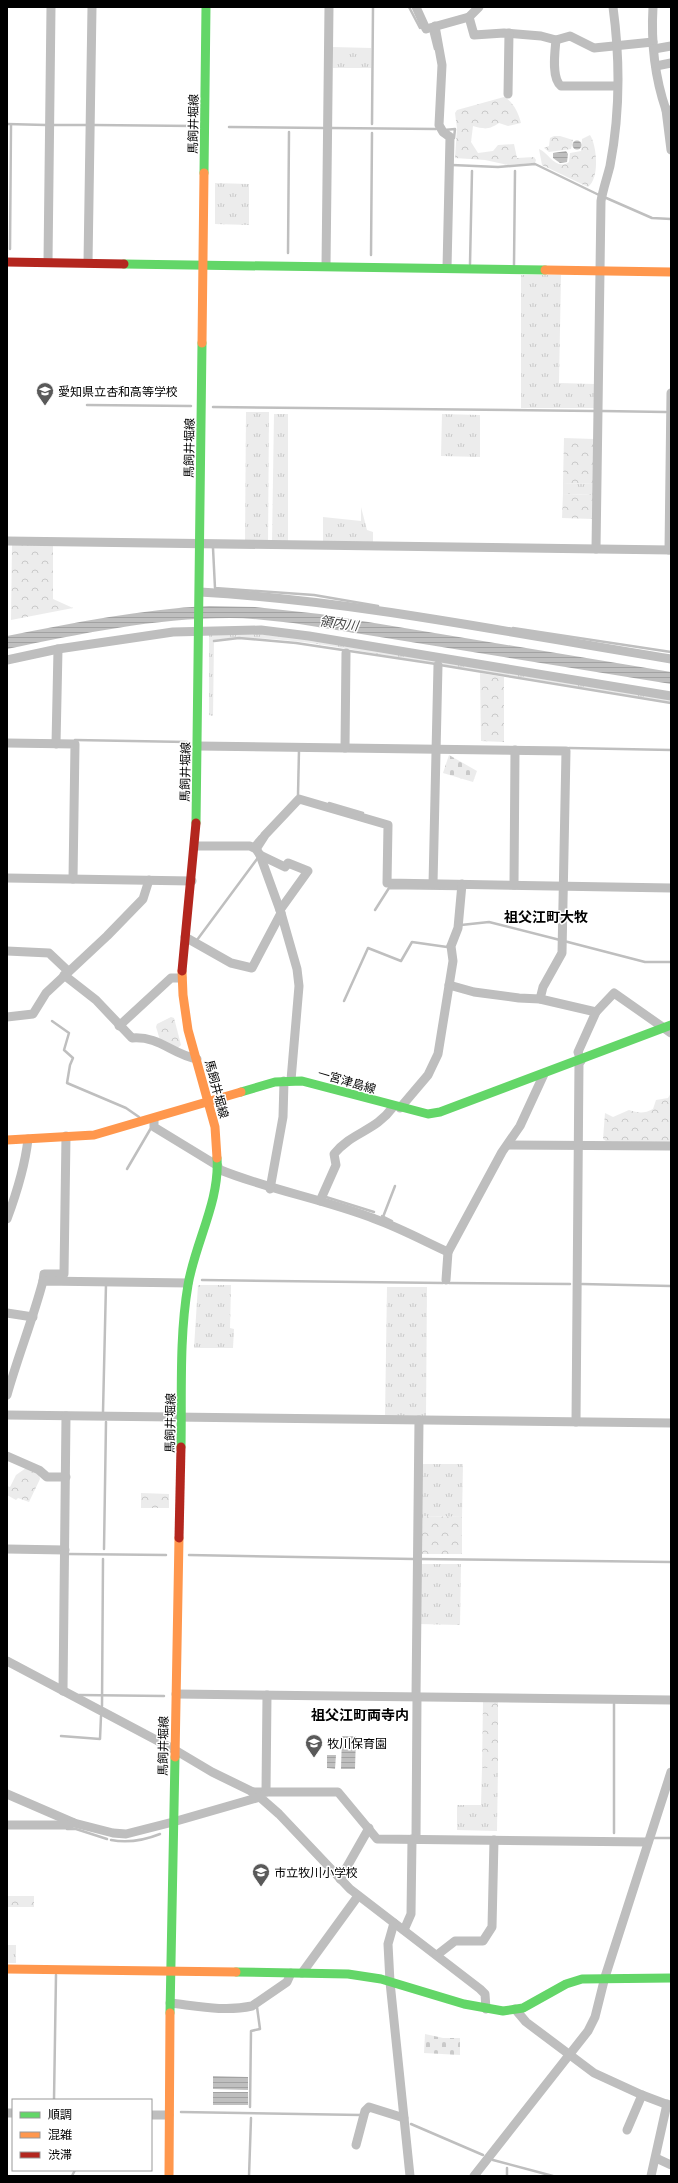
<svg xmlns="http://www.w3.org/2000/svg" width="678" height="2183" viewBox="0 0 678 2183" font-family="'Noto Sans','Noto Sans JP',sans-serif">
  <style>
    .grass { fill: url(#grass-tufts) }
    .forest { fill: url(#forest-crowns) }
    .cemetery { fill: url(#cemetery-stones) }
    .water { fill: url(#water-rules) }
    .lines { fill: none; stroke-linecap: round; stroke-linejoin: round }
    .stream { stroke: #bfbfbf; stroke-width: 2.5 }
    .street { stroke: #bebebe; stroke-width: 9 }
    .fast { stroke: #63d668; stroke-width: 9 }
    .slow { stroke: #ff974d; stroke-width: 9 }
    .jam { stroke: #b3261e; stroke-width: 9 }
    .labels { text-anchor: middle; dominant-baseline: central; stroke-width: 3; stroke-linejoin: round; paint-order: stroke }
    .street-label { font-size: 12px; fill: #000; stroke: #fff }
    .poi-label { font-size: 12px; fill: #000; stroke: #fff; text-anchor: start }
    .water-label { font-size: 13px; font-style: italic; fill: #444; stroke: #fff }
    .quarter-label { font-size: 14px; font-weight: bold; fill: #000; stroke: #fff }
  </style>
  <defs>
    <pattern id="grass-tufts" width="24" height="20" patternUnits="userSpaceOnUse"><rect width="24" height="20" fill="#ececec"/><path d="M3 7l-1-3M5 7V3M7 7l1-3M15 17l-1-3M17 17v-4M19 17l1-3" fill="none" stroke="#c9c9c9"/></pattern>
    <pattern id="forest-crowns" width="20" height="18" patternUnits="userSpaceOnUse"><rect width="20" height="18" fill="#ececec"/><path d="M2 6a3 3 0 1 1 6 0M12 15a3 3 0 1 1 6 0" fill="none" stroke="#c9c9c9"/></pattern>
    <pattern id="cemetery-stones" width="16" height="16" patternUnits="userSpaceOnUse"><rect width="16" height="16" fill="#ececec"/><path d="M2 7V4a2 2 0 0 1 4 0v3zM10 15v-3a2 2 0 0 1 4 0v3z" fill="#c9c9c9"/></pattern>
    <pattern id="water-rules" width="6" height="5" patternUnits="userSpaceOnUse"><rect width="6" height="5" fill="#bfbfbf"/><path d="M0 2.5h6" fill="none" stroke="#a2a2a2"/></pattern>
  </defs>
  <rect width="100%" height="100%" fill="#fff"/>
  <g class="grass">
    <path d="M333 47 371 48V68H333Z"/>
    <path d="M215 183 249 184V225L215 224Z"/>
    <path d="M521 275H561L559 383 595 384V408H521Z"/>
    <path d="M246 412H269L268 542H245Z"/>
    <path d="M274 414H288V542H272Z"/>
    <path d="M442 414 480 415V457L441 456Z"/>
    <path d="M563 483 594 484V495L563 494Z"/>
    <path d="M361 507 367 530 373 532V543H323V517L361 521Z"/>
    <path d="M237 632 307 639 671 699V702C581 688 490 673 400 658 339 648 275 633 214 640L213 716 209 715V634Z"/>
    <path d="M198 1285H231L230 1328 234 1329 233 1348H194Z"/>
    <path d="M387 1287H427L426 1417H385Z"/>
    <path d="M421 1464H463L462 1517 420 1516Z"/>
    <path d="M420 1564H461L460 1625 419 1624Z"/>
    <path d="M482 1768H498L497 1831 457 1830V1805H481Z"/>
    <rect x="7" y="1945" width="9" height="18"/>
  </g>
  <g class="forest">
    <path d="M504 97C513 101 519 114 521 123L508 126 499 123C489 130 484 129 473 126L471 142 478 153 493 151 498 145 514 144 517 158 534 157 536 160 535 163 508 165 485 160 455 158 457 128 455 113 457 110Z"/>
    <path d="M590 135C597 146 600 178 588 187L542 165 539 149C549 153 556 171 569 162L570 153 581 151 582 139Z"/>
    <path d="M554 136H560L573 140 571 149 549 152 544 148 549 146 550 138Z"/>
    <path d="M564 438 594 439V484L563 483Z"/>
    <path d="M563 494 594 495 593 519 562 518Z"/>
    <path d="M12 545H53V599L73 608 11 620Z"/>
    <path d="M480 673 504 677V742L481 741Z"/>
    <path d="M171 1017 174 1018 181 1045 176 1050 160 1040 156 1027 157 1024Z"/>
    <path d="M671 1093V1143L606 1141 603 1139 605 1113 613 1117 629 1110C638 1113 644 1114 653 1109L656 1100 668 1098Z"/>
    <path d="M26 1468 39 1474 40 1479 29 1502 18 1498 16 1500 7 1495V1486L10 1487 16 1475Z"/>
    <path d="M141 1493 169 1494V1508H141Z"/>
    <path d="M420 1516 462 1517V1554H420Z"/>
    <path d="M483 1702H498V1768H482Z"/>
    <rect x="7" y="1896" width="27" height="11"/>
  </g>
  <g class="cemetery">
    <path d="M449 755 477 771 473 782 443 773Z"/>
    <path d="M425 2034 443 2038H460V2055L424 2053Z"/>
  </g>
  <g class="water">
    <circle cx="577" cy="145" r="4.5"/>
    <path d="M566 151 568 154 567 162 560 163 553 158V153Z"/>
    <path d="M209 606 255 607 320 614 671 672V684L293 623C272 621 251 618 230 618 154 618 80 634 7 649V636C74 623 141 609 209 606Z"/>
    <path d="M342 1736H356L355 1769H341Z"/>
    <path d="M327 1755H336L335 1769 327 1768Z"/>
    <path d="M213 2076 248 2077V2090L213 2089Z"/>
    <rect x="213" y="2092" width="35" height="13"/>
  </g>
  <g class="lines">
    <g class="stream">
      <path d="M409 7 420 28"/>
      <path d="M431 33 435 49"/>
      <path d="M7 124 46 125"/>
      <path d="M372 124 373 7"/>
      <path d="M53 125H87"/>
      <path d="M94 125 194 126"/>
      <path d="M229 127 323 128"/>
      <path d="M332 128 436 129"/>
      <path d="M444 130 455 129 454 138"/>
      <path d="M452 165 498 167 535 164 599 195"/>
      <path d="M604 197 652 218 671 219"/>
      <path d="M10 249 11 125"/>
      <path d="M288 253 289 132"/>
      <path d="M371 255 372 133"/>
      <path d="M470 264 472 171"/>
      <path d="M514 265 515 171"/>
      <path d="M87 405 191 406"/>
      <path d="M213 407 594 411"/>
      <path d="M602 411 666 412"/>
      <path d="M213 548 215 588 314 595 378 606"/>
      <path d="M513 628 671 652"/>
      <path d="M214 641 239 638 296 643 436 664"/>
      <path d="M440 665 671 703"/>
      <path d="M75 740 187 742"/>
      <path d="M569 748 671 750"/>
      <path d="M298 795 299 750"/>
      <path d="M329 803 363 813"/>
      <path d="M254 843 260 836"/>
      <path d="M375 910 389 888 459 889"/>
      <path d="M461 925 489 922 560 940"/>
      <path d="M197 940 257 859"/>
      <path d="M564 941 645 962H671"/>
      <path d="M344 1001 368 948 401 961 412 942 447 947 448 945"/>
      <path d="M52 1021 69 1033 64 1050 73 1058 70 1065 67 1083 126 1108 139 1117"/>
      <path d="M127 1169 151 1128"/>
      <path d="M326 1197 374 1212"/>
      <path d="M382 1216 392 1221"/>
      <path d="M383 1217 395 1186"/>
      <path d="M202 1280 443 1283"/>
      <path d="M449 1283 570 1284"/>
      <path d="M582 1284 671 1286"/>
      <path d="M103 1412 106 1284"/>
      <path d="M104 1549 106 1422"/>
      <path d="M69 1554 166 1555"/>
      <path d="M189 1555 414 1559"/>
      <path d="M420 1559 671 1562"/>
      <path d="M79 1695 164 1696"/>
      <path d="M102 1706 103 1559"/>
      <path d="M61 1736 100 1739 101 1716"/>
      <path d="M67 1829H76L107 1839"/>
      <path d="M614 1833V1704"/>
      <path d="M654 1838H671"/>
      <path d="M111 1840C127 1843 145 1840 160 1834"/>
      <path d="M54 2100 56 1975"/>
      <path d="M250 2107 251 2031 260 2029 257 2007"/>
      <path d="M181 2112 361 2115"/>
      <path d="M411 2124 483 2155"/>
      <path d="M493 2160 553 2176"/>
      <path d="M507 2168V2176"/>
      <path d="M72 2176 75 2170"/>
      <path d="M249 2176 251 2118"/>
    </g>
    <g class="street">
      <path d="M416 7 426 29 469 17 474 35 504 33 541 36 556 40 570 36 594 48 653 42"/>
      <path d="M653 7C651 41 655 78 666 110H671"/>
      <path d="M469 17 479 7"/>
      <path d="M435 26 442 65 439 125 443 132 450 137 447 268"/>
      <path d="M556 40C555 51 551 78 561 86H617"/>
      <path d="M654 49 671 46"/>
      <path d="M656 66 671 63"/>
      <path d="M508 94 509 33"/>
      <path d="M666 110 671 150"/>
      <path d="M48 262 51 7"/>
      <path d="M88 263 92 7"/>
      <path d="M326 266 329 7"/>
      <path d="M7 541 671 550"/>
      <path d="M596 549 601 201C603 189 607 178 610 166 620 114 620 59 613 7"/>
      <path d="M669 550 671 393"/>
      <path d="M200 592C358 601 515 634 671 659"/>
      <path d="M7 660 58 649 173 632 261 630 309 636 671 696"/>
      <path d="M7 743 75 744 73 879"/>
      <path d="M56 744 58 649"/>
      <path d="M198 746 566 751 562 953 543 987 540 999"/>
      <path d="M345 748 346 653"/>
      <path d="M195 846H250L256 849 260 855 281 913 297 969 299 986 291 1080"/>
      <path d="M256 849 265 835 299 799 388 825 387 883 671 888"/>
      <path d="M260 855 285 867 288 863 308 871 280 910"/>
      <path d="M7 878 192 881"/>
      <path d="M433 884 438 665"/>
      <path d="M514 885 515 750"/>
      <path d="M185 937 231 963 252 968 281 913"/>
      <path d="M7 951 49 953 68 971"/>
      <path d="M64 975 96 1000 132 1038C160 1036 171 1054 197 1059"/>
      <path d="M449 985 474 992 519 998 540 999 596 1012 614 993 671 1033"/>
      <path d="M7 1017 33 1014 46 993 107 936 143 899 149 880"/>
      <path d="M119 1026 171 978H182"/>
      <path d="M581 1061 578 1052 596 1012"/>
      <path d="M400 1108 428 1075 438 1054 453 961 451 946 458 928 462 884"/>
      <path d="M154 1119V1127L218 1166"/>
      <path d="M508 1145 671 1146"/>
      <path d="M218 1169C269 1190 324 1199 375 1219 400 1228 424 1241 448 1252L502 1152 520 1126 544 1074"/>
      <path d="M270 1189 283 1117 284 1081"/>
      <path d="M320 1201 336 1165 334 1154C353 1131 375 1132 393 1107"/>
      <path d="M7 1219C17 1192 25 1167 28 1139"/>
      <path d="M446 1280 448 1252"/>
      <path d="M43 1281 44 1274H64L66 1136"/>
      <path d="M7 1313 33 1317"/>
      <path d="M7 1395C18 1356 33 1319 43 1281L188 1283"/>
      <path d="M7 1415 671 1423"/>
      <path d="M576 1422 579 1061"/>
      <path d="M7 1456 39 1470 47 1477H66"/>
      <path d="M7 1549 65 1550"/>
      <path d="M7 1661 175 1750 212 1772 255 1793 279 1814 350 1889 480 1989 485 1994 486 2009"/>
      <path d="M63 1691 66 1416"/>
      <path d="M176 1694 671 1700"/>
      <path d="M416 1697 419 1420"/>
      <path d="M252 1792H338L377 1839 648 1842"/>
      <path d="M266 1792 267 1695"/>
      <path d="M7 1794 74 1823 113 1833 126 1834 173 1822 260 1797"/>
      <path d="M7 1825H67L74 1823"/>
      <path d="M416 1839 417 1697"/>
      <path d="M340 1879 369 1828"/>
      <path d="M394 1923 388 1944 390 1982 410 2176"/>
      <path d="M404 1930 411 1914 412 1839"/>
      <path d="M437 1955 455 1941H483L492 1927 494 1840"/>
      <path d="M302 1973 358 1896"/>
      <path d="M170 2003C197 2006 225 2012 252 2006L287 1982 291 1973"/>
      <path d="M515 2009 526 2022 594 2073 642 2095 671 2106"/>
      <path d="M7 2113H13"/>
      <path d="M151 2115H169"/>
      <path d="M627 2130 642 2095"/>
      <path d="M356 2145 365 2111 369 2107 404 2118"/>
      <path d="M656 2158 671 2165"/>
      <path d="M474 2176 588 2031 595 2017 605 1977 671 1772"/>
      <path d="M651 2176 667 2104"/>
    </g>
    <g class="fast">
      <path d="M204 173 206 7"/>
      <path d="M124 264 545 270"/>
      <path d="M196 823 202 343"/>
      <path d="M241 1092 275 1082 302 1081 428 1114 440 1112 671 1025"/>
      <path d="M181 1447C182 1394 179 1338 188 1285 195 1243 220 1201 217 1158"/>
      <path d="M236 1972 348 1974 381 1979 464 2004 503 2011 523 2008 566 1984 582 1979 671 1978"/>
      <path d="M170 2013 175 1757"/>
    </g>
    <g class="slow">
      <path d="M545 270 671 272"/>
      <path d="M202 343 204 173"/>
      <path d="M182 971 183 995 188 1030 215 1127 217 1158"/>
      <path d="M7 1140 94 1135 241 1092"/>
      <path d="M175 1757 179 1538"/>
      <path d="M7 1969 236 1972"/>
      <path d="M169 2176 170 2013"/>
    </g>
    <g class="jam">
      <path d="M7 262 124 264"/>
      <path d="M182 971 196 823"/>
      <path d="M179 1538 181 1447"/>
    </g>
  </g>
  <defs>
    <g id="school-pin" transform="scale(0.9)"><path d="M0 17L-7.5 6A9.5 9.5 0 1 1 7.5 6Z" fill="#595959" stroke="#fff"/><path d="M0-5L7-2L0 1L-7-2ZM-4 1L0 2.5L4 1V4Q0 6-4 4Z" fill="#fff"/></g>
  </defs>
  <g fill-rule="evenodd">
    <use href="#school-pin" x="45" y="391"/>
    <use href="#school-pin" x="314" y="1743"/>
    <use href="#school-pin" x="261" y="1872"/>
  </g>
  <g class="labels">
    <g class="street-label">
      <text transform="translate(193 124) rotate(-89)">馬飼井堀線</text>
      <text transform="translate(189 448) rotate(-89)">馬飼井堀線</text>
      <text transform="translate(185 772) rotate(-89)">馬飼井堀線</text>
      <text transform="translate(347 1081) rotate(16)">一宮津島線</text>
      <text transform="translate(217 1089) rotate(75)">馬飼井堀線</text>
      <text transform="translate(170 1423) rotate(-89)">馬飼井堀線</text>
      <text transform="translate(163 1746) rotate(-89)">馬飼井堀線</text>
    </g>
    <g class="poi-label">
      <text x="58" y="391">愛知県立杏和高等学校</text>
      <text x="327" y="1743">牧川保育園</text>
      <text x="274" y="1872">市立牧川小学校</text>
    </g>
    <g class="water-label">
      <text transform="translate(339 623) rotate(8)">領内川</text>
    </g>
    <g class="quarter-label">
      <text x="546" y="916">祖父江町大牧</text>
      <text x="360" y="1714">祖父江町両寺内</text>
    </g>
  </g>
  <rect width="678" height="2183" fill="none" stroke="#000000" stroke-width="16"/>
  <rect x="12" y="2099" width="140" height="72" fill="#ffffff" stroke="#999999"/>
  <rect x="20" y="2112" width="20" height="6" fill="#63d668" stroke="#999999"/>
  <text x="48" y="2119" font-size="12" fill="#000000">順調</text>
  <rect x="20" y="2132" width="20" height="6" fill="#ff974d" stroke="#999999"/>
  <text x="48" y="2139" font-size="12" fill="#000000">混雑</text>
  <rect x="20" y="2152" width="20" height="6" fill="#b3261e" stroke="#999999"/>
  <text x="48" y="2159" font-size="12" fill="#000000">渋滞</text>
</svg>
